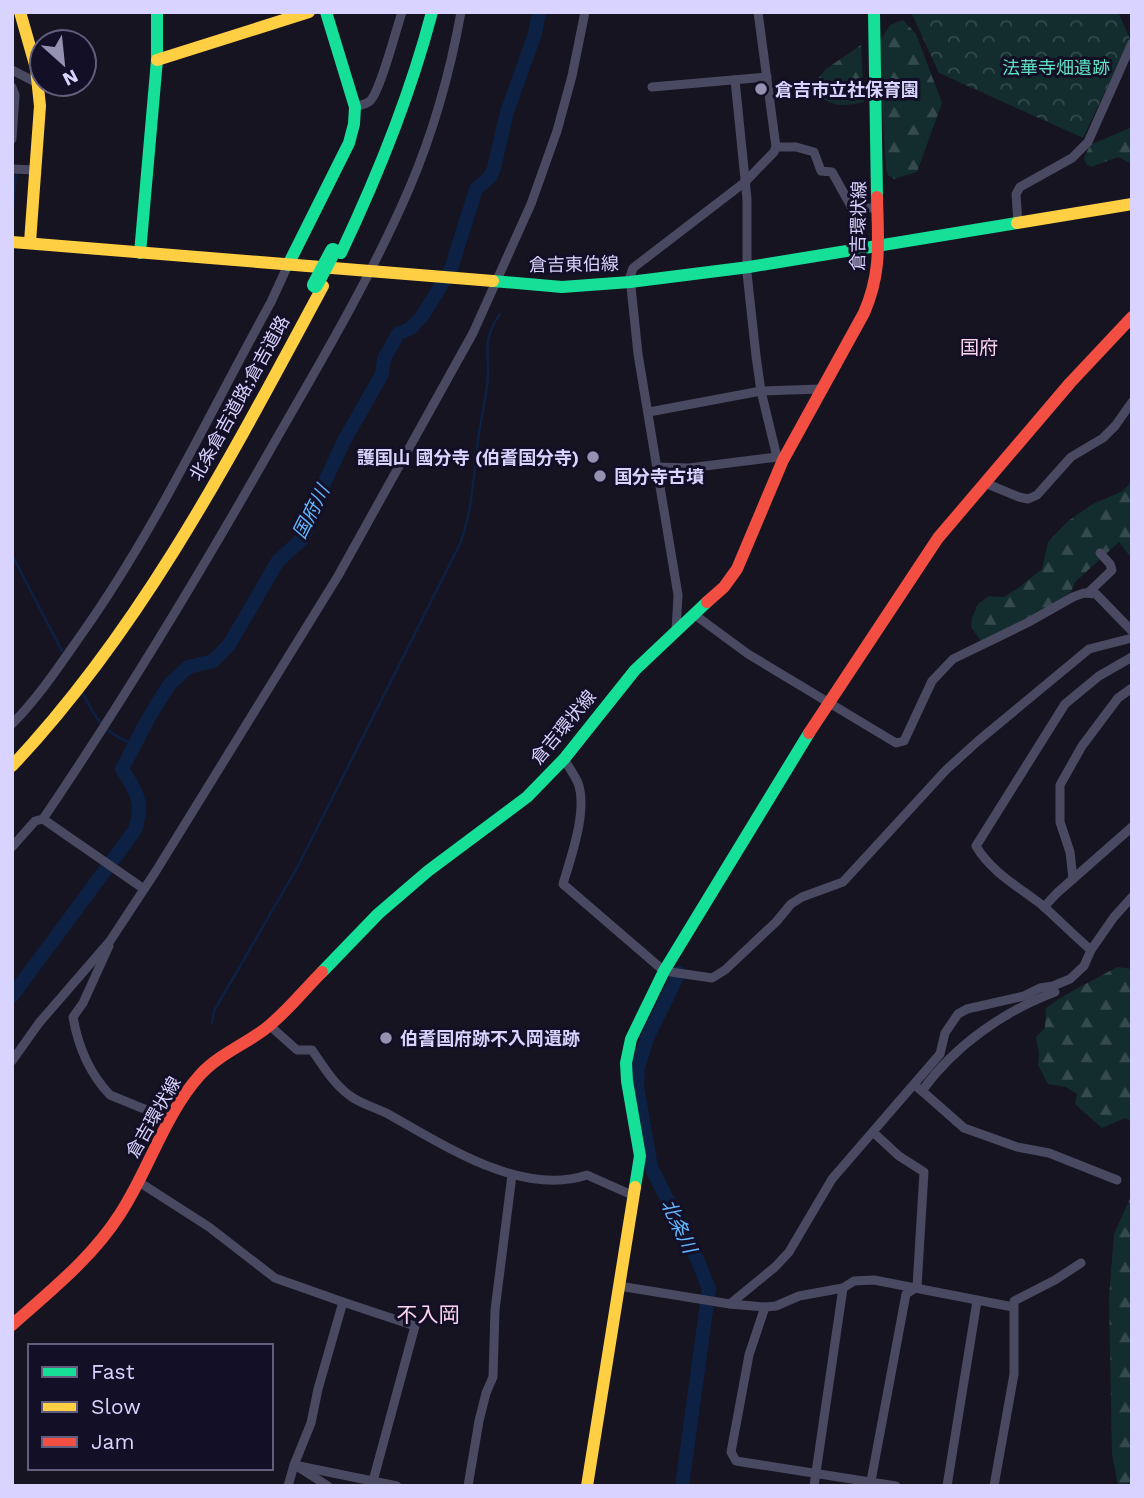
<svg xmlns="http://www.w3.org/2000/svg" width="1144" height="1498" viewBox="0 0 1144 1498" font-family="'Work Sans','Noto Sans JP',sans-serif">
  <style>
    .forest { fill: url(#forest-firs) }
    .park { fill: url(#park-crowns) }
    .lines { fill: none; stroke-linecap: round; stroke-linejoin: round }
    .stream { stroke: #0d2144; stroke-width: 2.5 }
    .river { stroke: #0d2144; stroke-width: 14 }
    .street { stroke: #4a4962; stroke-width: 9 }
    .fast { stroke: #16e098; stroke-width: 12 }
    .slow { stroke: #ffcf43; stroke-width: 12 }
    .jam { stroke: #f24e42; stroke-width: 12 }
    .fast-bridge { stroke: #16e098; stroke-width: 16 }
    .poi-dot { fill: #9591b1; stroke: #130f26; stroke-width: 2.5 }
    .labels { text-anchor: middle; dominant-baseline: central; stroke-width: 6; stroke-linejoin: round; paint-order: stroke }
    .park-label { font-size: 18px; fill: #5fe0c0; stroke: #130f26 }
    .poi-label { font-size: 18px; font-weight: bold; fill: #d9d4ff; stroke: #130f26; text-anchor: start }
    .street-label { font-size: 18px; fill: #d9d4ff; stroke: #130f26 }
    .neighbourhood-label { font-size: 19px; fill: #ffd6f0; stroke: #130f26 }
    .water-label { font-size: 19px; font-style: italic; fill: #62b6ff; stroke: #130f26 }
    .quarter-label { font-size: 21px; fill: #ffd6f0; stroke: #130f26 }
  </style>
  <defs>
    <pattern id="forest-firs" width="22" height="20" patternUnits="userSpaceOnUse" patternTransform="scale(1.75)"><rect width="22" height="20" fill="#132c2d"/><path d="M5 1l3.5 6h-7zM16 11l3.5 6h-7z" fill="#354a4c"/></pattern>
    <pattern id="park-crowns" width="20" height="18" patternUnits="userSpaceOnUse" patternTransform="scale(1.75)"><rect width="20" height="18" fill="#132c2d"/><path d="M2 6a3 3 0 1 1 6 0M12 15a3 3 0 1 1 6 0" fill="none" stroke="#354a4c"/></pattern>
  </defs>
  <rect width="100%" height="100%" fill="#161421"/>
  <g class="forest">
    <path d="M903 20 916 34 942 103 917 172 894 179 888 175 886 170 878 44 890 25Z"/>
    <path d="M861 45 864 102C843 106 836 108 817 95L816 81 826 69Z"/>
    <path d="M1132 127V164L1118 157 1091 167 1086 164 1084 158 1090 145Z"/>
    <path d="M1132 481V559L1119 542 1075 582 1071 592 1035 619 983 644 971 627 972 618 978 604 989 596 1004 597 1021 586 1042 569 1048 542 1068 521 1093 504 1123 491Z"/>
    <path d="M1117 967 1132 969V1122L1125 1118 1102 1128 1075 1104 1077 1094 1066 1087 1048 1084 1038 1065 1039 1053 1036 1037 1045 1028 1046 1008C1068 991 1093 981 1117 967Z"/>
    <path d="M1132 1194V1486H1118L1112 1454 1109 1298 1114 1234Z"/>
  </g>
  <path class="park" d="M911 12H1118L1130 39 1083 138 939 73Z"/>
  <g class="lines">
    <g class="stream">
      <path d="M12 217 16 174"/>
      <path d="M12 555 62 651"/>
      <path d="M83 694C100 725 101 730 134 745"/>
      <path d="M212 1023 214 1011 298 866 459 546C473 511 473 477 478 440 480 422 485 404 487 386 491 357 480 341 500 314"/>
    </g>
    <g class="river">
      <path d="M679 973 648 1036 638 1067 637 1086 651 1167 698 1261 709 1289 682 1486"/>
      <path d="M12 996 135 830C144 802 137 792 122 769L149 717 169 685 188 667 213 661 229 645 278 561 303 538 321 490 345 439 382 374 384 359 398 334 411 328 423 315 451 269 476 189 490 177 494 168 507 112 535 34 539 12"/>
    </g>
    <g class="street">
      <path d="M12 70 39 84"/>
      <path d="M735 80 747 199V273L756 356 761 391 777 457"/>
      <path d="M12 87 15 95 12 139"/>
      <path d="M652 87 767 77"/>
      <path d="M355 107C360 105 365 105 370 101 380 92 396 30 402 12"/>
      <path d="M776 147H796L814 152 821 171 832 172 852 208H878"/>
      <path d="M12 169 35 170"/>
      <path d="M1018 223 1016 194 1020 187 1072 158 1088 142 1132 43"/>
      <path d="M649 412 761 391 821 389"/>
      <path d="M658 467 689 468 777 457 782 459"/>
      <path d="M985 483 1019 497 1028 499 1037 495 1071 457 1103 438 1115 426 1132 402"/>
      <path d="M1088 593 1112 570 1110 564 1100 553"/>
      <path d="M695 615 748 654 896 743 904 741 932 681 953 659 1027 623 1073 597 1084 593 1096 594 1132 631"/>
      <path d="M676 631 678 595 638 354 630 277 633 268 745 182 774 152 776 147 758 12"/>
      <path d="M12 724C38 698 60 665 81 635 155 531 209 414 271 302L288 265"/>
      <path d="M564 759C568 766 574 774 578 783 588 810 571 857 563 884L664 971 712 978 725 970 776 922 791 904 802 897 843 882 946 770 978 741 1089 649 1132 638"/>
      <path d="M43 819 144 889"/>
      <path d="M12 847 35 821 43 819C127 695 204 567 278 436 324 356 372 275 409 189 433 133 450 73 461 12"/>
      <path d="M1073 879 1070 852 1060 822V785L1082 746 1118 698 1132 688"/>
      <path d="M1044 907 1057 893 1132 827"/>
      <path d="M109 946 83 1003 73 1017C78 1046 90 1074 110 1095L171 1120"/>
      <path d="M1091 950C1074 936 1058 919 1042 905 1019 887 991 872 976 846L1065 704 1099 676 1132 657"/>
      <path d="M269 1025 297 1050H312C323 1066 333 1083 349 1095 360 1104 375 1107 388 1114 444 1145 521 1197 587 1175L632 1195"/>
      <path d="M12 1061 39 1023 110 941 156 871 338 576 473 333 531 204 557 131 572 76 585 12"/>
      <path d="M918 1088 922 1091C954 1046 1004 1011 1055 992"/>
      <path d="M922 1091 964 1128 1017 1147 1049 1153 1117 1180"/>
      <path d="M874 1133 899 1156 924 1172 917 1287"/>
      <path d="M139 1182 209 1227 275 1278 343 1302 318 1389 311 1423 294 1465 288 1486"/>
      <path d="M619 1286 730 1304 765 1307 776 1306 799 1296 843 1288 854 1281 874 1280 1013 1307"/>
      <path d="M343 1302 415 1326 373 1481"/>
      <path d="M730 1304 775 1267 789 1252 832 1179 940 1054 945 1033 958 1014 967 1009 1024 996 1040 988 1053 986 1070 979 1084 966 1091 950 1114 917 1132 897"/>
      <path d="M765 1307 749 1355 731 1452 736 1461 896 1486"/>
      <path d="M294 1465 397 1486"/>
      <path d="M298 1467 328 1486"/>
      <path d="M871 1481 906 1294 917 1287"/>
      <path d="M468 1486 479 1421 486 1393 493 1377 495 1310 512 1175"/>
      <path d="M814 1486 843 1288"/>
      <path d="M947 1486 977 1301"/>
      <path d="M994 1486 1014 1374V1301L1055 1280 1081 1263"/>
    </g>
    <g class="fast">
      <path d="M874 12 877 197"/>
      <path d="M140 253 157 60V12"/>
      <path d="M341 253C378 175 410 96 432 12"/>
      <path d="M288 265 349 143 354 124 355 107 326 12"/>
      <path d="M493 281 562 287 630 282 749 267 1017 223"/>
      <path d="M322 972 378 914 428 871 527 797 564 759 635 670 707 602"/>
      <path d="M635 1187 640 1156 627 1081 626 1063 631 1039 664 971 809 733"/>
    </g>
    <g class="slow">
      <path d="M20 12 36 68 40 106 30 242"/>
      <path d="M157 60 309 12"/>
      <path d="M1017 223 1132 204"/>
      <path d="M12 242 493 281"/>
      <path d="M12 766C143 627 233 453 323 286"/>
      <path d="M587 1486 635 1187"/>
    </g>
    <g class="jam">
      <path d="M707 602 724 587 737 569 783 460 864 313C882 272 878 241 877 197"/>
      <path d="M809 733 938 538 1070 383 1132 317"/>
      <path d="M12 1325C50 1291 92 1258 120 1214 149 1170 164 1115 200 1075 218 1055 244 1045 265 1029 286 1013 303 991 322 972"/>
    </g>
    <path class="fast-bridge" d="M315 285 333 251"/>
  </g>
  <g class="poi-dot">
    <circle cx="761" cy="89" r="7"/>
    <circle cx="593" cy="457" r="7"/>
    <circle cx="600" cy="476" r="7"/>
    <circle cx="386" cy="1038" r="7"/>
  </g>
  <g class="labels">
    <g class="park-label">
      <text x="1056" y="67">法華寺畑遺跡</text>
    </g>
    <g class="poi-label">
      <text x="775" y="89">倉吉市立社保育園</text>
      <text x="579" y="457" text-anchor="end">護国山 國分寺 (伯耆国分寺)</text>
      <text x="614" y="476">国分寺古墳</text>
      <text x="400" y="1038">伯耆国府跡不入岡遺跡</text>
    </g>
    <g class="street-label">
      <text transform="translate(858 226) rotate(-89)">倉吉環状線</text>
      <text transform="translate(574 264) rotate(-1)">倉吉東伯線</text>
      <text transform="translate(239 398) rotate(-61)">北条倉吉道路;倉吉道路</text>
      <text transform="translate(563 727) rotate(-50)">倉吉環状線</text>
      <text transform="translate(153 1117) rotate(-60)">倉吉環状線</text>
    </g>
    <g class="neighbourhood-label">
      <text x="979" y="347">国府</text>
    </g>
    <g class="water-label">
      <text transform="translate(311 512) rotate(-63)">国府川</text>
      <text transform="translate(679 1226) rotate(65)">北条川</text>
    </g>
    <g class="quarter-label">
      <text x="428" y="1314">不入岡</text>
    </g>
  </g>
  <rect width="1144" height="1498" fill="none" stroke="#d9d4ff" stroke-width="28"/>
  <rect x="28" y="1344" width="245" height="126" fill="#130f26" stroke="#625e7d" stroke-width="2"/>
  <rect x="42" y="1367" width="35" height="10" fill="#16e098" stroke="#625e7d" stroke-width="2"/>
  <text x="91" y="1379" font-size="21" fill="#d9d4ff">Fast</text>
  <rect x="42" y="1402" width="35" height="10" fill="#ffcf43" stroke="#625e7d" stroke-width="2"/>
  <text x="91" y="1414" font-size="21" fill="#d9d4ff">Slow</text>
  <rect x="42" y="1437" width="35" height="10" fill="#f24e42" stroke="#625e7d" stroke-width="2"/>
  <text x="91" y="1449" font-size="21" fill="#d9d4ff">Jam</text>
  <g transform="translate(63 63) rotate(153)"><circle r="33" fill="#130f26" stroke="#625e7d" stroke-width="2"/>
  <path d="M0-5L12 26L0 18L-12 26Z" fill="#9591b1"/>
  <text y="-10" font-size="19" font-weight="bold" text-anchor="middle" fill="#d9d4ff">N</text>
  </g>
</svg>
